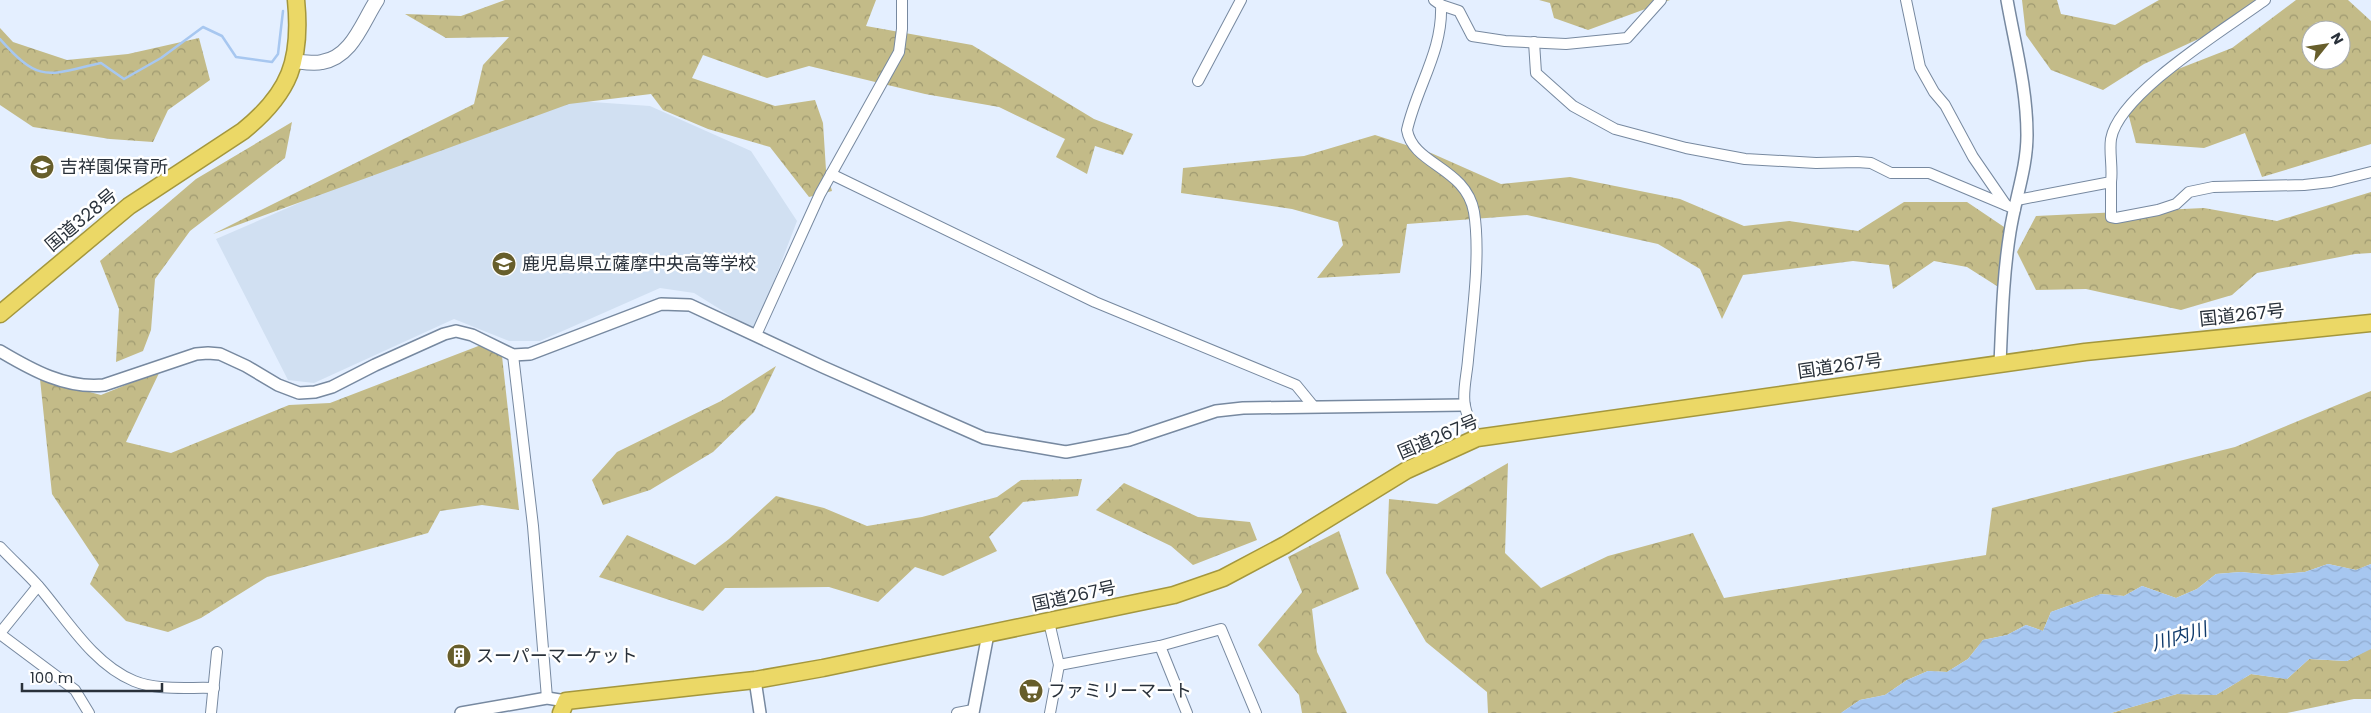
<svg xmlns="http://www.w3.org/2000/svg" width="2371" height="713" font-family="Poppins,'Noto Sans JP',sans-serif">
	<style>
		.built { fill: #d1e0f2 }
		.forest { fill: url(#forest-crowns); fill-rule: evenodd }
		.water { fill: url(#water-waves) }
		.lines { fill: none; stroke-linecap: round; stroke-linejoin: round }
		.stream { stroke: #a7c7f0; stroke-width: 2.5 }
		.minor-casing { stroke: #7789a0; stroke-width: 12 }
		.tertiary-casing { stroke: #7789a0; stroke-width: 14 }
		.secondary-casing { stroke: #7789a0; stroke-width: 16 }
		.trunk-casing { stroke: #a4973d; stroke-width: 19 }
		.minor { stroke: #fff; stroke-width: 10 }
		.tertiary { stroke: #fff; stroke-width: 11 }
		.secondary { stroke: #fff; stroke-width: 14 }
		.trunk { stroke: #ebd866; stroke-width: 16 }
		.labels { text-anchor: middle; stroke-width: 5; stroke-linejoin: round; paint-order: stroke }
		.poi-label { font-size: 18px; fill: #29313a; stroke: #fff; text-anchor: start }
		.street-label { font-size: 18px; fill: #29313a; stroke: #fff }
		.water-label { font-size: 19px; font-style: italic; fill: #0f3a6b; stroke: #fff }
	</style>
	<defs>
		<pattern id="forest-crowns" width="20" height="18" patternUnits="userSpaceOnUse" patternTransform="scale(1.25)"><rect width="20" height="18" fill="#c3bb88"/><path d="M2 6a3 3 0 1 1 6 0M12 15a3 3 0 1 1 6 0" fill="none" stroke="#9e9970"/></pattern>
		<pattern id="water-waves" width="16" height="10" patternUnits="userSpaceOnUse" patternTransform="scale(1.25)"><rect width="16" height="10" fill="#a7c7f0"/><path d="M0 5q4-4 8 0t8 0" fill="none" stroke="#90abcf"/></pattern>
	</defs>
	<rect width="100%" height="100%" fill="#e4efff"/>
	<!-- built -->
	<polygon class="built" points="563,100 650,106 751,151 797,221 755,331 694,293 660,288 540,341 509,341 454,319 314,383 288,380 216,239 412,154"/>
	<!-- forest -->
	<g class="forest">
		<polygon points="505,0 876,0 866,26 972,45 1094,119 1133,134 1123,155 1095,146 1087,174 1056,157 1065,139 999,107 925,94 809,66 767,78 703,55 692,78 775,106 815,100 823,123 826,170 832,191 809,197 770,147 708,129 663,110 651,94 569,104 213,234 474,104 483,65 509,37 446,38 405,14 461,16"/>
		<polygon points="1539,0 1670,0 1588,30 1554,18 1550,3"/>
		<polygon points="2022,0 2057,0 2061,14 2115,25 2159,0 2261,0 2229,25 2144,64 2103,90 2051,70 2026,35"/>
		<path d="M2296,0H2348L2371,21V144L2262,177L2245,133L2204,148L2136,143L2128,113L2173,71L2232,48ZM2311,30H2341V60H2311Z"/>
		<polygon points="0,28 13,42 67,60 128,54 199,38 210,80 168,110 153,142 110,139 33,127 0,105"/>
		<polygon points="292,122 285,158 190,231 155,279 151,330 143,351 116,362 119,309 100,261 196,179"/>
		<polygon points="1375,135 1431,153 1501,184 1570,177 1680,199 1744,226 1789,221 1858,231 1904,202 1967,202 2010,231 2000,288 1967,267 1934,261 1893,289 1889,265 1853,261 1743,275 1722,319 1700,269 1658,244 1527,215 1407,224 1400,273 1317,278 1343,245 1338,222 1292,209 1181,193 1183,168 1304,156"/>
		<polygon points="2371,192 2371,253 2355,254 2257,273 2232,295 2181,310 2086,289 2036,290 2017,252 2036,216 2204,208 2277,221"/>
		<polygon points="481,345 502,356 519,510 482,505 440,511 428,533 267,577 201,618 168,632 126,621 90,584 99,565 52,494 40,379 101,395 160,371 126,442 171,453 289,405 330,403"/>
		<polygon points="776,366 754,412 713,452 650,490 603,505 592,480 617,452 721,401"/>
		<polygon points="2371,391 2371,564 2356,570 2328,564 2305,572 2272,575 2241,572 2216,574 2197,589 2176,598 2142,586 2124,596 2101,594 2051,612 2043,631 2026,625 2007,635 1983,640 1968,659 1947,672 1928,671 1907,680 1885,695 1860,700 1841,713 1488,713 1487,692 1426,642 1386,573 1389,499 1437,504 1508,463 1505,553 1541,588 1608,556 1693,533 1724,598 1986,555 1992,508 2235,447"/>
		<polygon points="1082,479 1078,496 1023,502 989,537 997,551 943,576 915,567 878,602 829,587 725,588 703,611 599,577 627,535 695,565 729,539 776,496 824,508 867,526 922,517 997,497 1021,480"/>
		<polygon points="1124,483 1198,517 1250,522 1257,540 1193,565 1171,546 1096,510"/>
		<polygon points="1339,531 1359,589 1312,609 1317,652 1347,713 1302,713 1299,695 1258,645 1302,592 1288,557"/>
		<polygon points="2369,649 2371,649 2371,699 2354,699 2287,713 2111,713 2177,694 2216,695 2251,674 2287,679 2309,659 2347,661"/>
	</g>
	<!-- water -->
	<polygon class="water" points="2328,564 2356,570 2371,564 2371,649 2347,661 2309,659 2287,679 2251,674 2216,695 2177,694 2111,713 1841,713 1860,700 1885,695 1907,680 1928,671 1947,672 1968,659 1983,640 2007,635 2026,625 2043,631 2051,612 2101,594 2124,596 2142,586 2176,598 2197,589 2216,574 2241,572 2272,575 2305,572"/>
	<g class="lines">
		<!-- stream -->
		<path class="stream" d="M0,39C40,84 47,75 101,63L124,79L161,58L203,27L222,36L236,57L272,62L278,54L283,11"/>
		<defs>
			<g id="minor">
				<path d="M1434,0L1441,5C1443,51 1417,86 1407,130C1413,165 1466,167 1474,212C1481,256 1472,316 1468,360C1467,374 1462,393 1465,406C1467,417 1473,428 1477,438"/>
				<polyline points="1906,0 1920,67 1934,92 1945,105 1973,157 2006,205"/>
				<polyline points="1441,5 1459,11 1472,36 1505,41 1566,44 1627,38 1661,0"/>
				<polyline points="1534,42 1536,73 1573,106 1615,129 1686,148 1745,159 1816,163 1857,162 1871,163 1891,173 1929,173 2015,209"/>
				<polyline points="1198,81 1241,0"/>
				<polyline points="831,174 1095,302 1296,385 1314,407"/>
				<polyline points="2111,182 2111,217 2116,218 2158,210 2176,204 2189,192 2213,187 2304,185 2331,182 2371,172"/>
				<path d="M2017,200L2111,182C2113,168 2109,153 2111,139C2119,93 2227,28 2265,0"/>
				<polyline points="756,335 820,194 899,52 902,29 902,0"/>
				<polyline points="513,355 533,526 547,698"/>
				<path d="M0,547C13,561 28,574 40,588C67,620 94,665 134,681C158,691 189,687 214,688"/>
				<polyline points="1049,622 1059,665 1050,713"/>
				<polyline points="0,633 38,586"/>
				<polyline points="0,634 75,690 89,713"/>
				<polyline points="1160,646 1187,713"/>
				<polyline points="1059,665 1160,646 1221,629 1256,713"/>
				<polyline points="211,713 217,652"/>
				<polyline points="957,713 973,710"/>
			</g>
			<g id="tertiary">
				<path d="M0,351C32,370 66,389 104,385L196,354L208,353L220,354L246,366L278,385L299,393L315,392L332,387L375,365L444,334L456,331L472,335L513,355L530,354L661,304L690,305L823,367L984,438L1066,452L1129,440L1216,411L1243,408L1464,405"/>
				<path d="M2000,364C2002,319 2003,276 2010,232C2015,199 2027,168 2027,135C2027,89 2015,45 2007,0"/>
				<polyline points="755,680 760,713"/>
				<polyline points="461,713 547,698 566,701"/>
				<polyline points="973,713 988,634"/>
			</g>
			<path id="secondary" d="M294,61C303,62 314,64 322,62C352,57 362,23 377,0"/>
			<g id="trunk">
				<path d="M0,314L129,206L243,131C290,93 302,60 296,0"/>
				<polyline points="561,713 566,701 755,680 823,668 1174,595 1223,578 1285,545 1407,470 1477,438 2085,352 2371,323"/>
			</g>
		</defs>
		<!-- minor casing -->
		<use href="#minor" class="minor-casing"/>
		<!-- tertiary casing -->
		<use href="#tertiary" class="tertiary-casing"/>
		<!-- secondary casing -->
		<use href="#secondary" class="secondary-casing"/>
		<!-- trunk casing -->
		<use href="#trunk" class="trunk-casing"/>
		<!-- minor -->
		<use href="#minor" class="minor"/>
		<!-- tertiary -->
		<use href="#tertiary" class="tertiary"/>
		<!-- secondary -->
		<use href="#secondary" class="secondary"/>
		<!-- trunk -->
		<use href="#trunk" class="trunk"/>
	</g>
	<!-- icons -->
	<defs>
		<symbol id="school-disc" viewBox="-11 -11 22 22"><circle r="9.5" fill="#675e2b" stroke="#fff"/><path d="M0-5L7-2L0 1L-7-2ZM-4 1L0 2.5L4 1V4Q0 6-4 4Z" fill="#fff"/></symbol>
		<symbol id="building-disc" viewBox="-11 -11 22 22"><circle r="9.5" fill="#675e2b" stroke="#fff"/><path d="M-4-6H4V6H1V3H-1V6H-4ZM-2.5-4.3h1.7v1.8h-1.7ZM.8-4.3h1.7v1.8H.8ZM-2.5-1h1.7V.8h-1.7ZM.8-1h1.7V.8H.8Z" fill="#fff"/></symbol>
		<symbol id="supermarket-disc" viewBox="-11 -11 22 22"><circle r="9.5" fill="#675e2b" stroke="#fff"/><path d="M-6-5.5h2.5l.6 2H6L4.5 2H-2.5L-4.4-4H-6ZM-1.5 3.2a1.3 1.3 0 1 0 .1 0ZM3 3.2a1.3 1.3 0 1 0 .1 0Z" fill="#fff"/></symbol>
	</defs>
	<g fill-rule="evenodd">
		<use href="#school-disc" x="28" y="153" width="28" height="28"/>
		<use href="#school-disc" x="490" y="250" width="28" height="28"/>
		<use href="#building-disc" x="445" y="642" width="28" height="28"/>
		<use href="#supermarket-disc" x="1017" y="677" width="28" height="28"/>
	</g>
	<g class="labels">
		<!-- poi labels -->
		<g class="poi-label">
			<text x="60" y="173">吉祥園保育所</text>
			<text x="522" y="270">鹿児島県立薩摩中央高等学校</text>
			<text x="476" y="662">スーパーマーケット</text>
			<text x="1048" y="697">ファミリーマート</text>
		</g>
		<!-- street labels -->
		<g class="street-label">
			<text transform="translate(81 220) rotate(-40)" y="6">国道328号</text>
			<text transform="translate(2242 315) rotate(-6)" y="6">国道267号</text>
			<text transform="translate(1840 366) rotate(-8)" y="6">国道267号</text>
			<text transform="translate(1438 437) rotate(-23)" y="6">国道267号</text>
			<text transform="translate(1074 596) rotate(-12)" y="6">国道267号</text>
		</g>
		<!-- water labels -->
		<g class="water-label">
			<text transform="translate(2179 636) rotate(-16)" y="7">川内川</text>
		</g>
	</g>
	<!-- north arrow -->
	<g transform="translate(2326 45) rotate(60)"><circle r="24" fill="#ffffff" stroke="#a9adb0"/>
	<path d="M0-4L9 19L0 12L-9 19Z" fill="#675e2b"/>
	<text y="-8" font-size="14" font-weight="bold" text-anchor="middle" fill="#29313a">N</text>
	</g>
	<!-- scale -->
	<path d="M22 683v8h140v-8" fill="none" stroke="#29313a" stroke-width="2.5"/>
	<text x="30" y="683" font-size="15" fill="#29313a" stroke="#ffffff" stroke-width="4" paint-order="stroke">100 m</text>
</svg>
